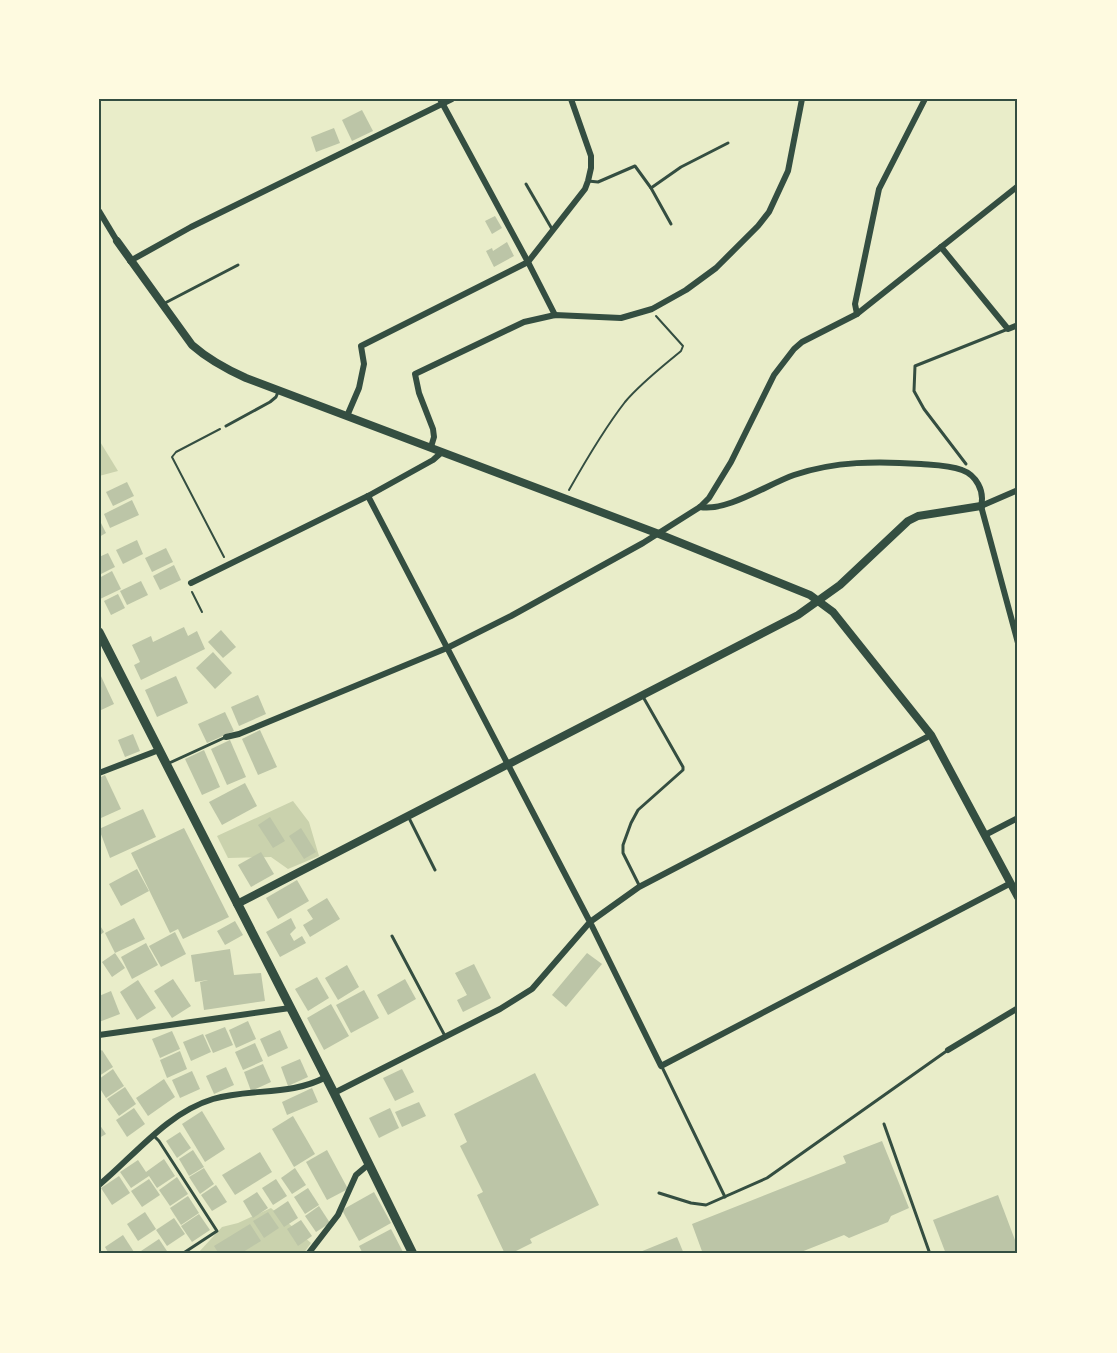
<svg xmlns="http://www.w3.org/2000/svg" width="1117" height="1353" font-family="Arial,sans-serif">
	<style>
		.green { fill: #cad2ad }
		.building { fill: #bcc5a7 }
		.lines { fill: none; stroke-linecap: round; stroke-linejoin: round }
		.path { stroke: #344e41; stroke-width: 2 }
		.service { stroke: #344e41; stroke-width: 3 }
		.minor { stroke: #344e41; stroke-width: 6 }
		.tertiary { stroke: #344e41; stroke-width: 8 }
		.secondary { stroke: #344e41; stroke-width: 9 }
		.neatline { fill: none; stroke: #344e41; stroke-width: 2 }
	</style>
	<rect width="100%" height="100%" fill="#e9edc9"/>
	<!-- green -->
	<g class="green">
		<polygon points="99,440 118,471 99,476"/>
		<polygon points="293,801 309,822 319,856 288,869 271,857 228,858 217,836"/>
		<polygon points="271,1208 311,1243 303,1254 198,1253 222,1227 238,1223"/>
	</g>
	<!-- building -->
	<g class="building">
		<polygon points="362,110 373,131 352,141 342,120"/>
		<polygon points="334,128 340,143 316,152 311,137"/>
		<polygon points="495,216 502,228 492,234 485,221"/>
		<polygon points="507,242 514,256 494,267 486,251 492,248 493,251"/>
		<polygon points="127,482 134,496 113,506 106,492"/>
		<polygon points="132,500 139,515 110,528 104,514"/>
		<polygon points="99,519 106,533 99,537"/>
		<polygon points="137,540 143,554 123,564 116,550"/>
		<polygon points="166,548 173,562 152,572 145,558"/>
		<polygon points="108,553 115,567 99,575 99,557"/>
		<polygon points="174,565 181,580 160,590 153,576"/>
		<polygon points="112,571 121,589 100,599 99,578"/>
		<polygon points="141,581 148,595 127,605 120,591"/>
		<polygon points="118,594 125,608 111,615 104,601"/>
		<polygon points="184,627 188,636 197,631 205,649 141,680 134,665 140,662 132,645 151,636 153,642"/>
		<polygon points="221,630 236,647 223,658 208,642"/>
		<polygon points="213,652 232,673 215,689 196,668"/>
		<polygon points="99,672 114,704 99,711"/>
		<polygon points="176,676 188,703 157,717 145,690"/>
		<polygon points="258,695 266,714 239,726 231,707"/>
		<polygon points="225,712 234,731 207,743 198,724"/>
		<polygon points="260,730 277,767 258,775 242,739"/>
		<polygon points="133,734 140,751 125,757 118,740"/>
		<polygon points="230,740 246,777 227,785 211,749"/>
		<polygon points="204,750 220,787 202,795 185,759"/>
		<polygon points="105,775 121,809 101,818 99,813 99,778"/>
		<polygon points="245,783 257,806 222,825 209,802"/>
		<polygon points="143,809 156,837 110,858 99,829"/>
		<polygon points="270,817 285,841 273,848 258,825"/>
		<polygon points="184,828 229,917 183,939 178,929 170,933 131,853"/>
		<polygon points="301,828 316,852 304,859 289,836"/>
		<polygon points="261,852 274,874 251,887 238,865"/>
		<polygon points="137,869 149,891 121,906 109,884"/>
		<polygon points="297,880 309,901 278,919 266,898"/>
		<polygon points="327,898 340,919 310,937 303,925 313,919 307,910"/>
		<polygon points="134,918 145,939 115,953 125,968 112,977 102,962 115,953 105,933"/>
		<polygon points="291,918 296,928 290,934 294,941 302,936 306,943 280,957 266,932"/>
		<polygon points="235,921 243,935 225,945 217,931"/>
		<polygon points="99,924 104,932 99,936"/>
		<polygon points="175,932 186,954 161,967 149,946"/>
		<polygon points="146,943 158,965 132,979 121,957"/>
		<polygon points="230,949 234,975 261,973 265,1001 204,1010 200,982 208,980 195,982 191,955"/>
		<polygon points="587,953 602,964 566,1007 552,995"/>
		<polygon points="474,964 491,998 463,1012 457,1000 467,995 455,973"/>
		<polygon points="347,965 359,987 338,1000 325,978"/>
		<polygon points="317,977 329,998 308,1011 295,989"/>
		<polygon points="173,979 191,1006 172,1018 154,991"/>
		<polygon points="405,979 416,999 388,1015 377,995"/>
		<polygon points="138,980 156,1008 137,1020 120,992"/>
		<polygon points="364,990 379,1018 351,1033 336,1005"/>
		<polygon points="111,991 120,1014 99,1022 99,996"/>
		<polygon points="331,1004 349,1036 324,1050 307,1018"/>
		<polygon points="248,1021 256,1039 236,1048 229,1030"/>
		<polygon points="225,1027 233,1045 213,1053 205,1035"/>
		<polygon points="280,1030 288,1048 268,1057 260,1039"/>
		<polygon points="172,1031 180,1049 160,1058 152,1039"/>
		<polygon points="203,1034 211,1052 191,1061 183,1042"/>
		<polygon points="255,1043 263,1061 243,1070 235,1052"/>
		<polygon points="102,1050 113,1067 99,1076 99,1052"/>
		<polygon points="180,1051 187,1069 167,1078 160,1060"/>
		<polygon points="300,1059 308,1077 288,1086 281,1067"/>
		<polygon points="263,1064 271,1082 251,1091 244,1072"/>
		<polygon points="226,1067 234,1085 214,1094 206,1076"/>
		<polygon points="113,1069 124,1086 106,1098 99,1087 99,1079"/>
		<polygon points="402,1069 414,1092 395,1101 383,1078"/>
		<polygon points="192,1071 200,1089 180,1098 172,1080"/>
		<polygon points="535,1073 599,1205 530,1239 532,1243 510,1254 505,1254 477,1195 483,1192 460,1146 467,1142 454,1114"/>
		<polygon points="164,1079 175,1097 148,1116 136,1098"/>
		<polygon points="125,1087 136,1104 119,1116 107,1099"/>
		<polygon points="312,1088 318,1102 287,1115 282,1102"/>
		<polygon points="419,1102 426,1116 402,1127 395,1112"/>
		<polygon points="134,1108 145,1124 127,1137 116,1120"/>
		<polygon points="390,1108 399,1128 379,1138 369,1118"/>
		<polygon points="202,1111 225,1149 205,1162 182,1124"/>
		<polygon points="293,1116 315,1154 294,1167 272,1129"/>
		<polygon points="99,1124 106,1134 99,1138"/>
		<polygon points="180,1132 191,1148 177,1158 166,1141"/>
		<polygon points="882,1141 909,1208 891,1216 888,1222 849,1238 844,1235 796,1254 703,1254 692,1224 846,1163 843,1156"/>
		<polygon points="193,1150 204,1167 189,1176 179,1159"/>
		<polygon points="327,1150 348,1189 327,1200 306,1162"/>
		<polygon points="260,1152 272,1172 235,1195 222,1175"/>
		<polygon points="164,1159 175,1176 157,1188 149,1176 131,1188 120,1172 138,1160 146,1172"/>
		<polygon points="204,1168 214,1184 200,1194 189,1177"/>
		<polygon points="295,1168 306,1185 292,1194 281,1178"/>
		<polygon points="119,1176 130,1193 112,1205 101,1188"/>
		<polygon points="177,1177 188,1194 170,1206 159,1190"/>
		<polygon points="149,1179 160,1195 142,1207 131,1191"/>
		<polygon points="276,1179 287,1196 273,1205 262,1188"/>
		<polygon points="216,1185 227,1202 212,1211 201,1195"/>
		<polygon points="308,1188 319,1205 305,1214 294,1197"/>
		<polygon points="257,1192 268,1208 253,1218 243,1201"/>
		<polygon points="374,1192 391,1223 359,1241 342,1210"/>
		<polygon points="998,1195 1018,1248 1018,1254 946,1254 933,1220"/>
		<polygon points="188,1196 199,1213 181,1225 170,1208"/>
		<polygon points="288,1201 298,1218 284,1227 273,1211"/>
		<polygon points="319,1206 330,1223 316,1232 305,1216"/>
		<polygon points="145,1212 156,1229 138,1241 127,1224"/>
		<polygon points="268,1212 279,1228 264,1238 253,1221"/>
		<polygon points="199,1214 210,1230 192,1242 181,1226"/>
		<polygon points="174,1218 185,1234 167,1246 156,1230"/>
		<polygon points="301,1220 312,1236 298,1246 287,1229"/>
		<polygon points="250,1224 261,1241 240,1254 219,1254 214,1246"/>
		<polygon points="391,1229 404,1254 363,1254 359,1246"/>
		<polygon points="123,1235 134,1252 130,1254 109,1254 105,1247"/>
		<polygon points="677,1237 684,1254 635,1254"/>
		<polygon points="159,1239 169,1254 143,1254 141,1251"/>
	</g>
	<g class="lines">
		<!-- path -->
		<g class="path">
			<polyline points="220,429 176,452 172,457 224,557"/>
			<path d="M569,490C586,460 604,429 625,402C641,383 662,367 681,351L683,346L656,316"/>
			<polyline points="192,592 202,612"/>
		</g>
		<!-- service -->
		<g class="service">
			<polyline points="588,181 598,182 635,166 651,188"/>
			<polyline points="526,184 552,229"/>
			<polyline points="671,224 651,188 681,167 728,143"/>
			<polyline points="165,303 238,265"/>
			<polyline points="226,426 270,402 276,397 278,392"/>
			<polyline points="966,464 924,409 914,391 915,366 1008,329"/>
			<polyline points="167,764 226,737"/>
			<polyline points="409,818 435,870"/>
			<polyline points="639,885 623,853 623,845 631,823 638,810 683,770 683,767 642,695"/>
			<polyline points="392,936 445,1036"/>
			<polyline points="662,1067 725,1197"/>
			<polyline points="884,1124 930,1254"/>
			<polyline points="154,1136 159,1141 217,1231 182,1254"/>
			<polyline points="659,1193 691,1203 706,1205 767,1178 948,1050"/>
		</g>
		<!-- minor -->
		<g class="minor">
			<polyline points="440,99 528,262 555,315"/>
			<polyline points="99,211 117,241"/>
			<polyline points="941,247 1008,329 1018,325"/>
			<polyline points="130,261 191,227 452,99"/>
			<polyline points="857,314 855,304 879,189 925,99"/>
			<polyline points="347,416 359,388 364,364 361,346 528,262 585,189 588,181 591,168 591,156 571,99"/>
			<polyline points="431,447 434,437 433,429 419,393 415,374 524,322 555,315 621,318 652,309 686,290 716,268 758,226 769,212 788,171 802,99"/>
			<polyline points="981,506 1018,490"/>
			<path d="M700,507C727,512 768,484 794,475C835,461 878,461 921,464C935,465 949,465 962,470C976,475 985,491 981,506L1018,643"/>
			<polyline points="191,583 368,496 433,460 442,452"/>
			<polyline points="931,735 639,887 590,922 661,1066 1011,883"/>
			<polyline points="226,737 239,734 447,648 511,616 643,543 700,507 709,498 731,462 774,375 794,349 802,342 857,314 1018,186"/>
			<polyline points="99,773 159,750"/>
			<polyline points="985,835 1018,818"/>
			<polyline points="99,1035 290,1008"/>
			<polyline points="948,1050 1018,1008"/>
			<polyline points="334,1093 500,1009 532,989 590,922 368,496"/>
			<path d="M99,1185C135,1155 167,1113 213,1099C251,1088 291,1096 326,1077"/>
			<polyline points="308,1254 338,1215 356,1175 369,1164"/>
		</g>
		<!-- tertiary -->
		<g class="tertiary">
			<path d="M117,241L192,345C209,360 226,369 246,378L659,534L810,595L833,612L931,735L1018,897"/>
			<polyline points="237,904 798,615 840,585 908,521 918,516 981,506"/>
		</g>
		<!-- secondary -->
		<polyline class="secondary" points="99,632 334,1093 413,1254"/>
	</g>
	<!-- border -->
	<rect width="1117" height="1353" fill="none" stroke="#fefae0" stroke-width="201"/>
	<rect x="100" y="100" width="916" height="1152" class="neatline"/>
</svg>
